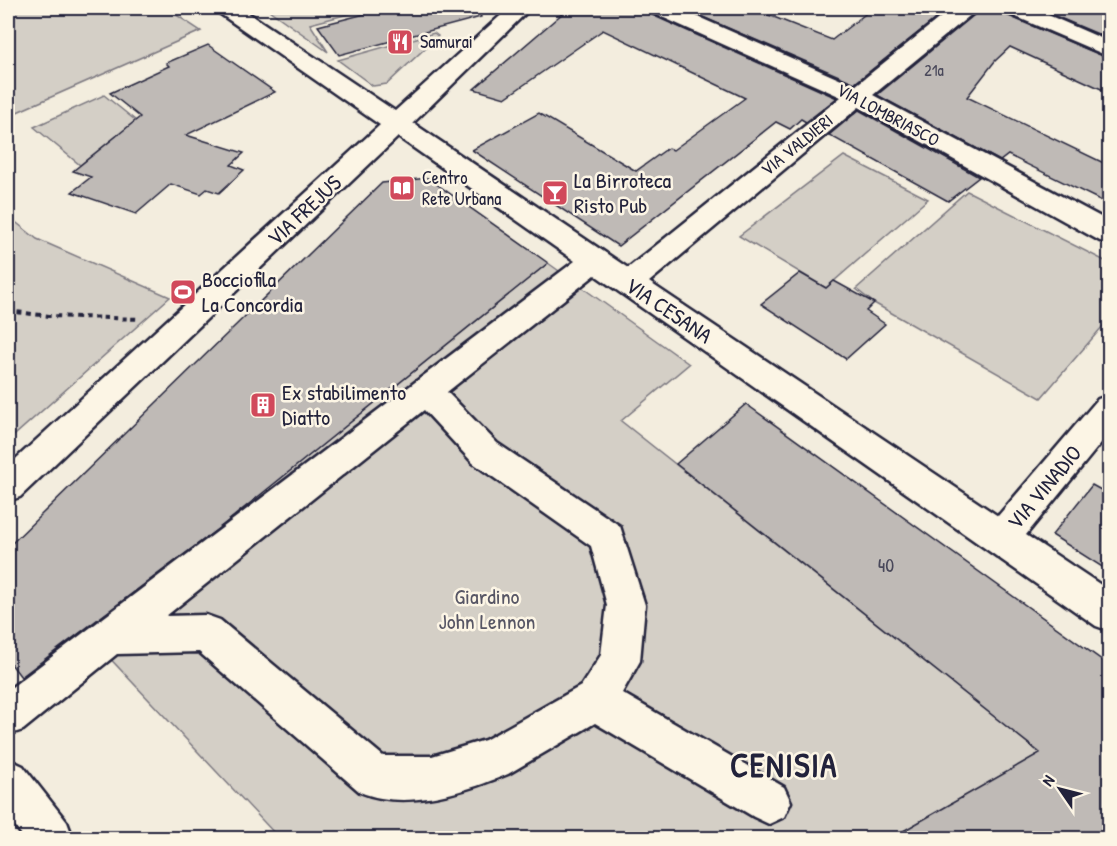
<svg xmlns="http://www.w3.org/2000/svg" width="1117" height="846" font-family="'Patrick Hand',sans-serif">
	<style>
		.green { fill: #d4cfc6; stroke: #7b7880; stroke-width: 1.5 }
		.building { fill: #bfbab6; stroke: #22223b; stroke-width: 1.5 }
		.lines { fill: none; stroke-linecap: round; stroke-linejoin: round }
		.minor-casing { stroke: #22223b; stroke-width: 5 }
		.path { stroke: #22223b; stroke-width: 4; stroke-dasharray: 5 4.5; stroke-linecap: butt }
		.minor { fill: #fcf5e5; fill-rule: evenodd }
		.labels { text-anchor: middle; stroke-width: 5; stroke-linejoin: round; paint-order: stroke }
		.far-number-label { font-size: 16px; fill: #49485a }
		.far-poi-label { font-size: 18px; fill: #22223b; stroke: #fcf5e5; text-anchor: start }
		.far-street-label { font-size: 18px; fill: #22223b; stroke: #fcf5e5 }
		.number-label { font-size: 20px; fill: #49485a }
		.poi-label { font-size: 22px; fill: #22223b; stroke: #fcf5e5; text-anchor: start }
		.street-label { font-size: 22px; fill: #22223b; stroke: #fcf5e5 }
		.park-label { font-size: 22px; fill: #575665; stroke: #fcf5e5 }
		.near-district-label { font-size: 33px; font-weight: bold; letter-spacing: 1.5px; fill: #22223b; stroke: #fcf5e5 }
	</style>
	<rect width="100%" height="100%" fill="#f3edde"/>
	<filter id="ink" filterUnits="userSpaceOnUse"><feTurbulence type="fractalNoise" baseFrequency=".0167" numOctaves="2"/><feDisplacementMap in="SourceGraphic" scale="12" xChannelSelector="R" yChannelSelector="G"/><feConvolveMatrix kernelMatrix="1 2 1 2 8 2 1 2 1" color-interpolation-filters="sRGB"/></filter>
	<g filter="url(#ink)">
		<!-- green -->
		<g class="green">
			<polygon points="8,8 166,8 201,31 8,116"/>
			<polygon points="266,8 372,8 310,24 328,52"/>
			<polygon points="434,33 438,36 387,84 373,86 338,60"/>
			<polygon points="104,95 161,141 119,134 80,165 34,127"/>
			<polygon points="844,156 928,199 826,288 739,236"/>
			<polygon points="967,191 1109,263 1109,319 1041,398 874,303 856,289"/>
			<polygon points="8,216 37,239 170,297 8,441"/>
			<polygon points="548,263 689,364 621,421 1040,753 891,838 279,838 87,634"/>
		</g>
		<!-- building -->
		<g class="building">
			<polygon points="388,8 479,8 481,17 339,55 318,26"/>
			<polygon points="555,8 649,8 652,15 837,98 806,122 801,119 790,129 776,122 618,246 472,150 539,113 636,171 668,148 673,150 745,98 603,30 505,98 474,89 564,12"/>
			<polygon points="682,8 751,8 832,40 873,8 949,8 855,83"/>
			<polygon points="977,8 1002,8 1006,15 1110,59 1110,93 1010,47 995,61 967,97 1110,166 1110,205 1008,155 1000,161 877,95 974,15"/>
			<polygon points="1036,8 1110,8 1110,39"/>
			<polygon points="208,45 275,92 186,135 244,153 231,165 244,170 219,193 207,189 201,194 171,184 136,214 72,192 91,177 73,171 140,117 110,93 169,66 166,63"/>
			<polygon points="859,110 979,177 948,201 829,135"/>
			<polygon points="428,178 548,263 223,525 21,677 8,660 8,547 382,183"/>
			<polygon points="800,273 826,288 834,281 874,303 866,311 885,324 846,359 761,304"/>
			<polygon points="746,404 1110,666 1110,838 891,838 1040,753 676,464"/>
			<polygon points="1092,485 1110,495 1110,572 1052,535"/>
		</g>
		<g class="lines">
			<defs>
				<g id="minor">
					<path d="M217,8H241L395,111L509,8H531L413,123L628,268L841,97L653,13L651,8H678L855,86L952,8H975L973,13L873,95L1110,222V243L1100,241L859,107L649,282L998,516L1098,399L1110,395V432L1026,535L1110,591V631L1096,626L595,275L447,392L497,443L620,526L645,605L640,661L622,693L784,787L791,802L784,817L769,824L754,817L595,723L508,774C465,792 405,811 360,792L199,652L117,654L23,730L8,735V690L575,261L398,137L20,497L8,501V466L380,125L219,13ZM424,410L473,463L591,546L607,605L601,655L581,686L485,740L432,756H383L220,620L206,615L166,616Z"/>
					<polygon points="1004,8 1032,8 1110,42 1110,57 1007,13"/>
					<polygon points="8,759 23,766 67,822 73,838 24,838 8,816"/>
				</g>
			</defs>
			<!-- minor casing -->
			<use href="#minor" class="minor-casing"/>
			<!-- path -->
			<polyline class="path" points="8,311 49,316 140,319"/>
			<!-- minor -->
			<use href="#minor" class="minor"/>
		</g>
	</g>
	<!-- icons -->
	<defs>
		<symbol id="restaurant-square" viewBox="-11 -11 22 22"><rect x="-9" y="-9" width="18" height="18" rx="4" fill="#d1495b" stroke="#fcf5e5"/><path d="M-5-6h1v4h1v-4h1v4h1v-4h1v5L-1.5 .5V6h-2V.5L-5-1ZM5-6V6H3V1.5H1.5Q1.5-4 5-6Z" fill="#fff"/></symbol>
		<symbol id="library-square" viewBox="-11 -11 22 22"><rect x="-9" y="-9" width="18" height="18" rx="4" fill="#d1495b" stroke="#fcf5e5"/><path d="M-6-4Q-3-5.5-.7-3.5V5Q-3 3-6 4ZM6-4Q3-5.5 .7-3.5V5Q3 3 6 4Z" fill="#fff"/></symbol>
		<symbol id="bar-square" viewBox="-11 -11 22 22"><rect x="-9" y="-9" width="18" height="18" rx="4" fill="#d1495b" stroke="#fcf5e5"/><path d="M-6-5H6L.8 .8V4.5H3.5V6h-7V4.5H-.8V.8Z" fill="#fff"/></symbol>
		<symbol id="stadium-square" viewBox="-11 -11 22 22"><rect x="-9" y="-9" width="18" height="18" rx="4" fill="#d1495b" stroke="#fcf5e5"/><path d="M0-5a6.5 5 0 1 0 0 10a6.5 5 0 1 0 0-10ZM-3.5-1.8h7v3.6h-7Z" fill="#fff"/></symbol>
		<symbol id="building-square" viewBox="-11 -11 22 22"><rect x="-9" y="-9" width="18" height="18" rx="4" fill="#d1495b" stroke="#fcf5e5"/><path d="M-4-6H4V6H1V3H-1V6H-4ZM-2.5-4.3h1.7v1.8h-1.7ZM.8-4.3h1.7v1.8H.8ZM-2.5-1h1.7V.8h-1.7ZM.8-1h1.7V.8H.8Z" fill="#fff"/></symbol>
	</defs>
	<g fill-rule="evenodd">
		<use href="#restaurant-square" x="385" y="27" width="30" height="30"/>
		<use href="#library-square" x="387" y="173" width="30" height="30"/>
		<use href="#bar-square" x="540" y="178" width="30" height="30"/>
		<use href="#stadium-square" x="168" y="277" width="30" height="30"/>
		<use href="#building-square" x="248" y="390" width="30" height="30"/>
	</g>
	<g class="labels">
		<!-- far-number labels -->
		<g class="far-number-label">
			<text x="934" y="76">21a</text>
		</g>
		<!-- far-poi labels -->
		<g class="far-poi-label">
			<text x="420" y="48">Samurai</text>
			<text x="422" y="184">Centro<tspan x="422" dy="21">Rete Urbana</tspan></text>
		</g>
		<!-- far-street labels -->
		<g class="far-street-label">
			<text transform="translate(888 115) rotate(28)" y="6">VIA LOMBRIASCO</text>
			<text transform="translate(797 145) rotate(-39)" y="6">VIA VALDIERI</text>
		</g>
		<!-- number labels -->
		<g class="number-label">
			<text x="886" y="572">40</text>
		</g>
		<!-- poi labels -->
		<g class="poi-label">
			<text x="574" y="188">La Birroteca<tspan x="574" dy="25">Risto Pub</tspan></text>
			<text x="202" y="287">Bocciofila<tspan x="202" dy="25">La Concordia</tspan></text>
			<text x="282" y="400">Ex stabilimento<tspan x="282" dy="25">Diatto</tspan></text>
		</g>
		<!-- street labels -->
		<g class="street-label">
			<text transform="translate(304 210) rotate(-43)" y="8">VIA FREJUS</text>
			<text transform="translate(669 310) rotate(34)" y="8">VIA CESANA</text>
			<text transform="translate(1044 487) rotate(-50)" y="8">VIA VINADIO</text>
		</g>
		<!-- park labels -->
		<g class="park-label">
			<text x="487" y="604">Giardino<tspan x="487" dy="25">John Lennon</tspan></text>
		</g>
		<!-- near-district labels -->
		<g class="near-district-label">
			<text x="784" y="777">CENISIA</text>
		</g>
	</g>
	<!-- margin -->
	<rect width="1117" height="846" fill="none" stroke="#fcf5e5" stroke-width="30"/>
	<rect x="15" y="15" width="1087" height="816" fill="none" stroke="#22223b" stroke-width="2" filter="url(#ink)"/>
	<!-- north arrow -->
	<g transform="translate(1060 789) rotate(305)" stroke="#fcf5e5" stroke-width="4.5" paint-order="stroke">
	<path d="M0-4.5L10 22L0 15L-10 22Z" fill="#22223b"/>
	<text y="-9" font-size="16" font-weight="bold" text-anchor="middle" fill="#22223b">N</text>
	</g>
</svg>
